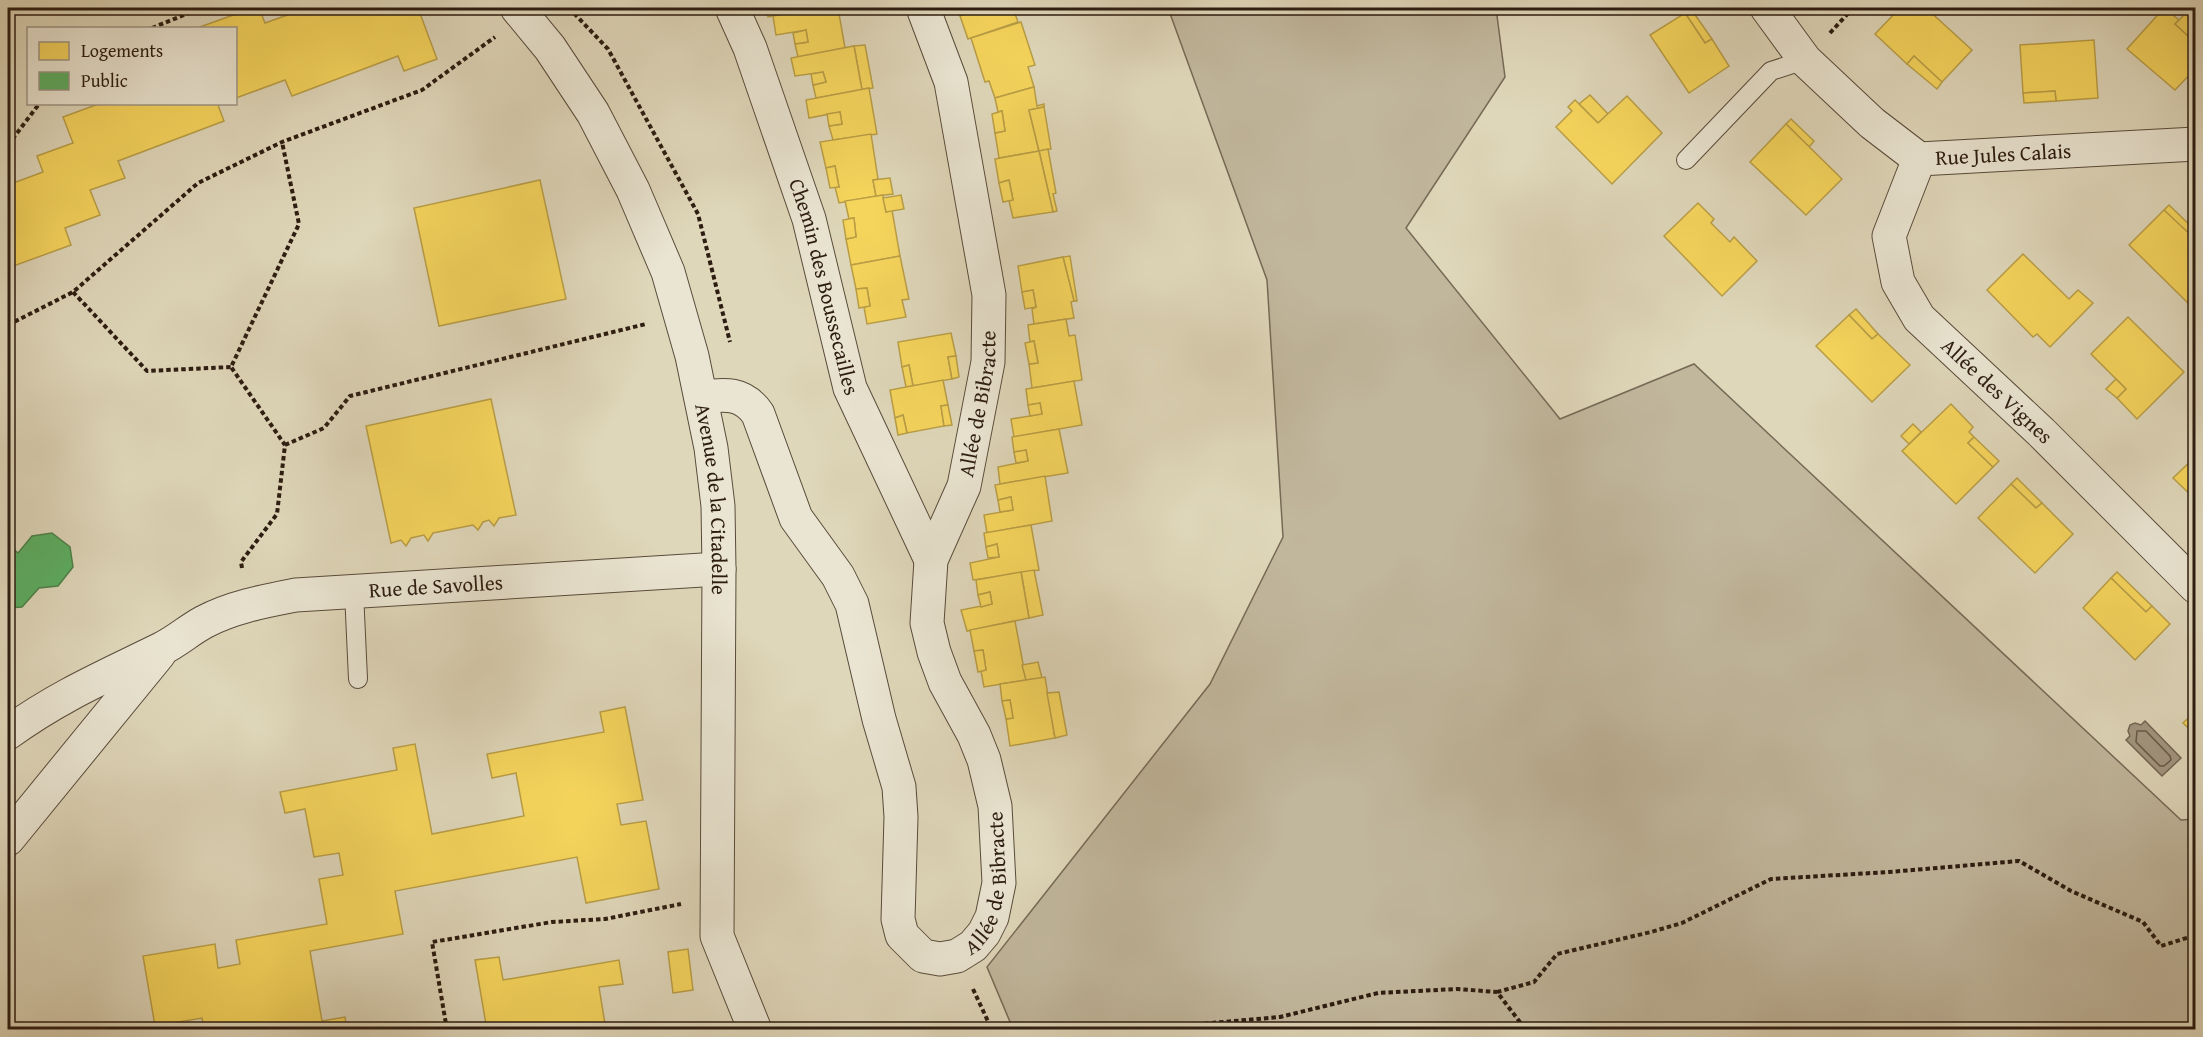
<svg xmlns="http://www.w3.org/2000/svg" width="2203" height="1037" font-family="'Gentium Book Plus',serif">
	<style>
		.green { fill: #c1b79d; stroke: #766a57; stroke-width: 1.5 }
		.water { fill: #a29781; stroke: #736654; stroke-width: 1.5 }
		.homes { fill: #f6d55c; stroke: #b99e46; stroke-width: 1.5 }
		.public { fill: #5aae61; stroke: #4c8249; stroke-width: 1.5 }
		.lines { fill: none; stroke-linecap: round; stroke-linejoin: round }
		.shore { stroke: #675a49; stroke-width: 1.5 }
		.service-casing { stroke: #594b3b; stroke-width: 20 }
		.minor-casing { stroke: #594b3b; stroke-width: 35 }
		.path { stroke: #2c1c11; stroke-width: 4; stroke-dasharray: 4.5 3; stroke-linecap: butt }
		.service { stroke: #eae5d2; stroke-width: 18 }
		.minor { stroke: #eae5d2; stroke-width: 33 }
		.labels { text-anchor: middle; stroke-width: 6; stroke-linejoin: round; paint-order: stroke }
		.street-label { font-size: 21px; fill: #2c1c11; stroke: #eae5d2 }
	</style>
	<rect width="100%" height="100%" fill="#dfd7ba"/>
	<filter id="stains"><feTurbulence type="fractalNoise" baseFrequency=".00333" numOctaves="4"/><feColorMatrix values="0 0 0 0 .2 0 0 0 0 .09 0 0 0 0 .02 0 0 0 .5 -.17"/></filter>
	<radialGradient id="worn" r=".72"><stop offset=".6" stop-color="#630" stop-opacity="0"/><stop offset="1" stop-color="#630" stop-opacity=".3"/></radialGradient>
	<!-- green -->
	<polygon class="green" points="1168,8 1496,8 1505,77 1406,228 1560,419 1694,364 2181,820 2195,819 2195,1029 1013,1029 987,967 1210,684 1283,537 1267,280"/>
	<!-- water -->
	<polygon class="water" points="2145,721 2181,758 2162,776 2126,740 2130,736 2128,731 2130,725 2135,723 2141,725"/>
	<!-- homes -->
	<g class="homes">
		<polygon points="253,8 259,8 265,23 307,8 418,8 437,59 404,71 398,56 292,96 285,80 236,98 236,28 197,28"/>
		<polygon points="766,8 808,8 808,10 768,17"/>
		<polygon points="821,8 838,8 845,48 798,57 795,44 808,42 806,30 776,35 773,16"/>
		<polygon points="957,8 969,8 970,12 960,16"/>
		<polygon points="969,8 1013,8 1018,22 968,39 960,16 970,12"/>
		<polygon points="1900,8 1926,8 1972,50 1942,82 1914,56 1907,64 1875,34"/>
		<polygon points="2164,8 2179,20 2175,24 2196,43 2196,68 2175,90 2127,49"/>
		<polygon points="1691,9 1712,39 1705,43 1685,13"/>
		<polygon points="1685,13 1705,43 1712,39 1729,66 1689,93 1650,35"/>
		<polygon points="2185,14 2196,23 2196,43 2175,24"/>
		<polygon points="1021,22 1035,65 1028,67 1034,87 995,98 989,81 985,82 971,38"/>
		<polygon points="806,30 808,42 795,44 793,33"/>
		<polygon points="2094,40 2098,98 2056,101 2055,91 2023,93 2020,45"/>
		<polygon points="865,45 873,88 862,90 854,46"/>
		<polygon points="854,46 862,90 816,98 813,85 826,82 823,72 795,76 791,58"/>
		<polygon points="1914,56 1942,82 1937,89 1907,64"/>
		<polygon points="823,72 826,82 813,85 811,74"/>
		<polygon points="1034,87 1037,106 1044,104 1044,107 1029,110 1039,151 999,158 995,133 1005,131 1002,111 998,112 995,98"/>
		<polygon points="869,88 877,134 833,140 829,126 842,124 840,112 809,118 806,100"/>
		<polygon points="2055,91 2056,101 2024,103 2023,93"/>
		<polygon points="1590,95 1608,114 1598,123 1579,104"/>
		<polygon points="1627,96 1662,133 1612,184 1556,127 1572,111 1568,107 1575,100 1598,123"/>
		<polygon points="95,104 222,104 218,105 224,121 118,161 125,178 90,190 100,215 65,228 71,245 8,268 8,185 43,172 37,156 73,143 63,117 96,105"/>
		<polygon points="1044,107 1051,149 1039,151 1029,110"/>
		<polygon points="1002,111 1005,131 995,133 992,114"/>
		<polygon points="840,112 842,124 829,126 827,114"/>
		<polygon points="1791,119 1814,141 1809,147 1786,124"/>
		<polygon points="1786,124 1842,179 1806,215 1750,162"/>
		<polygon points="871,134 878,179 873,180 876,196 839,203 835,187 839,187 835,166 826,168 820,142"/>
		<polygon points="1048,149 1056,193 1053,194 1057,211 1053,212 1039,151"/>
		<polygon points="1039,151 1053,212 1013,218 1009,201 1013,200 1009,180 999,183 995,159"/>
		<polygon points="835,166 839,187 830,188 826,168"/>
		<polygon points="890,178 893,194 876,196 873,180"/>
		<polygon points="540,180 566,299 439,326 414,208"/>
		<polygon points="1009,180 1013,200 1003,202 999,183"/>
		<polygon points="883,195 886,212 892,210 900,256 851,265 846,239 856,237 854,218 849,219 845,201"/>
		<polygon points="901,195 904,209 886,212 883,198"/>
		<polygon points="1698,203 1714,219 1711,223 1730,242 1734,237 1757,261 1722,296 1664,236"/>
		<polygon points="2169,205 2196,231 2195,241 2164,210"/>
		<polygon points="2164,210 2196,240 2196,302 2191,306 2129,245"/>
		<polygon points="854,218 856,237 846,239 843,220"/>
		<polygon points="2023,254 2069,299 2078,290 2093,303 2050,347 2037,334 2033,337 1987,290"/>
		<polygon points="900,256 909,299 902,300 906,317 867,324 864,307 870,306 867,288 856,289 851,265"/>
		<polygon points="1070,256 1077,301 1074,301 1063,257"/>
		<polygon points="1063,257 1074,301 1071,302 1074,318 1034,324 1032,309 1036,307 1033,290 1022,292 1018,266"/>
		<polygon points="867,288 870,306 859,308 856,289"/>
		<polygon points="1033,290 1036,307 1025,309 1022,292"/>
		<polygon points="1856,309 1878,334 1872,339 1849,315"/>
		<polygon points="1849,315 1872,339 1878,334 1910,365 1872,402 1816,346"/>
		<polygon points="2128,317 2184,372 2137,419 2117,398 2126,389 2091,354"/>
		<polygon points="1066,319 1069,336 1075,335 1082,380 1032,388 1029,364 1038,363 1034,341 1030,342 1028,325"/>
		<polygon points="951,333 956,356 948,357 952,379 913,386 909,365 902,367 898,342"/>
		<polygon points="1034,341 1038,363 1029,364 1025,343"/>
		<polygon points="956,356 959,377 952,379 948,357"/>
		<polygon points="909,365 913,386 906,387 902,367"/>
		<polygon points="2116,379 2126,389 2117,398 2106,389"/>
		<polygon points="943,380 948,405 941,406 944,426 907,433 903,415 895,418 890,390"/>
		<polygon points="1074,381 1082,425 1014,437 1011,419 1042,414 1040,403 1028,405 1026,389"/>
		<polygon points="491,399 516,515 499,518 494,526 489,520 483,522 478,530 473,525 433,533 428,541 424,535 411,538 406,546 401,540 391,543 366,426"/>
		<polygon points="1040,403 1042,414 1030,416 1028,405"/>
		<polygon points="1951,404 1973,427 1969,432 1974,437 1968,443 1993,467 1956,504 1902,451"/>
		<polygon points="948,405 952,425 944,426 941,406"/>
		<polygon points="903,415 907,433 898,435 895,418"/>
		<polygon points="1913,424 1921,432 1909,444 1901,436"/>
		<polygon points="1059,429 1068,473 1000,484 998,467 1028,461 1026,450 1014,452 1012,437"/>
		<polygon points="1974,437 1999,461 1993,467 1968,443"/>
		<polygon points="1026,450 1028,461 1016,463 1014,452"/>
		<polygon points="2196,456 2196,500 2173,478"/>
		<polygon points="1045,476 1052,521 987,533 984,515 1013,510 1011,497 998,500 995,485"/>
		<polygon points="2017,478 2042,503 2036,508 2011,484"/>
		<polygon points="2011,484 2036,508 2042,503 2073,534 2035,573 1978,518"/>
		<polygon points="1011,497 1013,510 1000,512 998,500"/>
		<polygon points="1031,525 1039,570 973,580 970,563 999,557 997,544 986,547 984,533"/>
		<polygon points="997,544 999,557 988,558 986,547"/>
		<polygon points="1034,570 1043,615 1029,618 1021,572"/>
		<polygon points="1021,572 1029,618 967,631 961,610 992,604 990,592 978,595 976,580"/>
		<polygon points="2117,572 2152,606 2146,612 2111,578"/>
		<polygon points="2111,578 2146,612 2152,606 2170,624 2135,660 2083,608"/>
		<polygon points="990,592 992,604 981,607 978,595"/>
		<polygon points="1015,621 1026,680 984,687 981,671 986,670 983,650 974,651 970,630"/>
		<polygon points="983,650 986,670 978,672 974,651"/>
		<polygon points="1038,662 1042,678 1026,680 1022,665"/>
		<polygon points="1045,677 1055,738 1010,746 1006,719 1013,718 1010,700 1002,701 1000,684"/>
		<polygon points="1059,692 1067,735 1055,738 1047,693"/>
		<polygon points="1010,700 1013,718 1006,719 1002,701"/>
		<polygon points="625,707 643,800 617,804 621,825 646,821 659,889 586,903 577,857 395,891 403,934 310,951 322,1021 345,1017 347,1030 204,1030 202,1018 155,1026 143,956 215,944 218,968 240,964 236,940 327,924 319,879 343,875 339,853 314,857 305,809 285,813 280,792 397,770 393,748 415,744 432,834 524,816 516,773 492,778 487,754 604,732 600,712"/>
		<polygon points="2196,711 2196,735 2183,723"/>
		<polygon points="688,949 693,990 673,993 668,952"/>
		<polygon points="499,957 503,980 619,960 623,984 599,987 606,1030 487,1030 475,960"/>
		<polygon points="654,1025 654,1030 624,1030"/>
	</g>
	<!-- public -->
	<polygon class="public" points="52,533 70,547 73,567 58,586 39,588 22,607 8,608 8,544 18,553 32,536"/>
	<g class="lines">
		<!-- shore -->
		<polygon class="shore" points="2137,731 2146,731 2170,756 2171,760 2164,766 2160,766 2136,742"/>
		<defs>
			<g id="service">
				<polyline points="1686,160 1771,71 1805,60"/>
				<polyline points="354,592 358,679"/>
			</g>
			<g id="minor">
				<path id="s1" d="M517,8L550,48L593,113L633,190L668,272L692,356L711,448L718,506L719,569L717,936L755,1030"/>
				<path id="s2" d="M732,8L750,48L809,219L850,388L931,560"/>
				<path id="s3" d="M1767,8L1805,60L1872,123L1919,159L2196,144"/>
				<path id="s4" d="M1919,159L1889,236L1898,282L1919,318L2041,432L2196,587"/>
				<path id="s5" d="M701,397C725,394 743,392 758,414L796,518L838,576L852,604L879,719L899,787L901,817L898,919L902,935L923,956L940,959L957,956L973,946L984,933L992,917L999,883L995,806L984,760L974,735L945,682L934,652L927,623L931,560L964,486L988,362L989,295L951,82L923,8"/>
				<path id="s6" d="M8,733C57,697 106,676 161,649C176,642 189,630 204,622C232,607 265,601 296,595L719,569"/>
				<polyline points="8,839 159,654"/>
			</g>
		</defs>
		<!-- service casing -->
		<use href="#service" class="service-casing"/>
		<!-- minor casing -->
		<use href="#minor" class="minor-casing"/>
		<!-- path -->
		<g class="path">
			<polyline points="569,8 608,49 698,214 730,342"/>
			<polyline points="152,28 201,8"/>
			<polyline points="1830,33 1853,8"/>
			<polyline points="8,145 39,104"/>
			<polyline points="73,292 147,371 231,367"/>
			<polyline points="8,325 73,292 198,183 282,142 422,90 495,37"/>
			<polyline points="285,445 324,428 350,396 646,324"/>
			<polyline points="242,568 241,562 277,514 285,445 231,367 299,224 282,142"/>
			<polyline points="973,989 992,1030"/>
			<polyline points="1497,992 1534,982 1557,954 1651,932 1682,923 1771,879 1889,872 2019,861 2071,891 2143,922 2161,946 2196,935"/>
			<polyline points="447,1030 432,942 552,922 605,919 681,904"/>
			<polyline points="1191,1030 1200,1024 1280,1017 1378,993 1457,989 1497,992 1526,1030"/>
		</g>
		<!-- service -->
		<use href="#service" class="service"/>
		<!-- minor -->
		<use href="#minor" class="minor"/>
	</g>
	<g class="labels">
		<!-- street labels -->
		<g class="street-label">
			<text dy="7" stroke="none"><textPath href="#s3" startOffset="300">Rue Jules Calais</textPath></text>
			<text dy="7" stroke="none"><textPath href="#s2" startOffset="294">Chemin des Boussecailles</textPath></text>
			<text dy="7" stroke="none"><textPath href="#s4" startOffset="278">Allée des Vignes</textPath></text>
			<text dy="7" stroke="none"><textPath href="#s5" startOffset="1269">Allée de Bibracte</textPath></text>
			<text dy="7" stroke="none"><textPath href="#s1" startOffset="538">Avenue de la Citadelle</textPath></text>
			<text dy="7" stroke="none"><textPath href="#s6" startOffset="462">Rue de Savolles</textPath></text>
			<text dy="7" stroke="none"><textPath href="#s5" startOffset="765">Allée de Bibracte</textPath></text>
		</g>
	</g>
	<!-- margin -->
	<rect width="2203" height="1037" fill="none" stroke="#dfd7ba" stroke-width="30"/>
	<rect x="9" y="9" width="2185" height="1019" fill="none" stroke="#2c1c11" stroke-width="3"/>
	<rect x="15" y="15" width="2173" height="1007" fill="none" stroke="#2c1c11" stroke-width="1.5"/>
	<!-- legend -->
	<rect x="27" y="27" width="210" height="78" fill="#eae5d2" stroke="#9e9585" stroke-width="1.5"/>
	<rect x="39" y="42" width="30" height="18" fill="#f6d55c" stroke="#9e9585" stroke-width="1.5"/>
	<text x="81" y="57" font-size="18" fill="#2c1c11">Logements</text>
	<rect x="39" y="72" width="30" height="18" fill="#5aae61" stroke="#9e9585" stroke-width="1.5"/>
	<text x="81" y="87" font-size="18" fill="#2c1c11">Public</text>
	<rect width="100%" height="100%" filter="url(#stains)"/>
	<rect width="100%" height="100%" fill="url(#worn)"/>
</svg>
